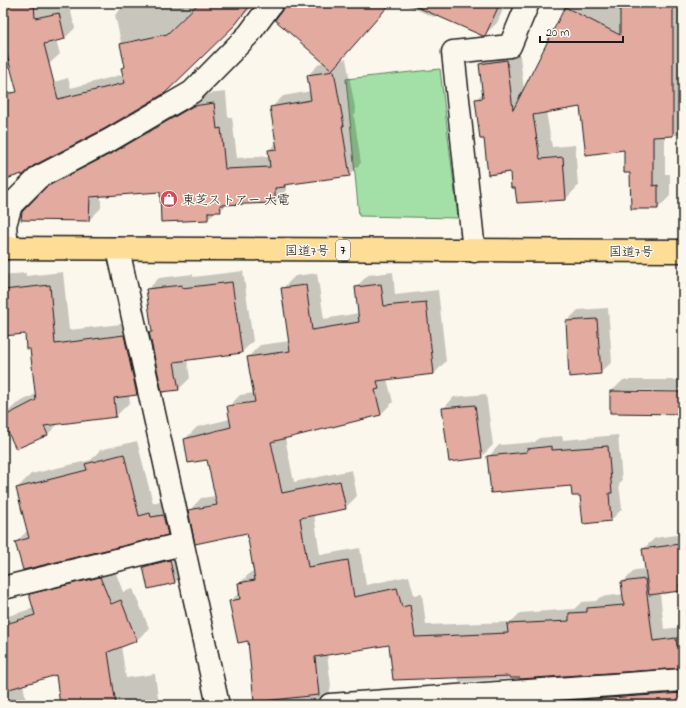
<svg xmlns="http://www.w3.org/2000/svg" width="686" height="708" font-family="'Indie Flower','Klee One',sans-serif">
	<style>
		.green { fill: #a3e0a7; stroke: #607e62 }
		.shadow { fill: #0003 }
		.building { fill: #e3aaa0; stroke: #1c1c1c }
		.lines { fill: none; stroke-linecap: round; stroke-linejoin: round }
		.street-casing { stroke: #1c1c1c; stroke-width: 25 }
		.highway-casing { stroke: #1c1c1c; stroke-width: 25 }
		.street { stroke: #fbf7ec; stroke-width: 22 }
		.highway { stroke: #fedd96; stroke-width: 22 }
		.labels { text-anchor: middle; stroke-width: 3; stroke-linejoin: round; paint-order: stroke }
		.shield { fill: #fbf7ec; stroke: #5f5e5a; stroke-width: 1 }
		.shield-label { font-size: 12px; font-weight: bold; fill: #1c1c1c }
		.poi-label { font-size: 13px; fill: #1c1c1c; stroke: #fbf7ec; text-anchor: start }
		.street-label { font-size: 13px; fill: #1c1c1c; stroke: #fbf7ec }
	</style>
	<rect width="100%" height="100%" fill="#fbf7ec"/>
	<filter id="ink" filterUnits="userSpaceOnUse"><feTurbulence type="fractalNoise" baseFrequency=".025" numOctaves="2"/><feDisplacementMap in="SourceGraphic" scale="8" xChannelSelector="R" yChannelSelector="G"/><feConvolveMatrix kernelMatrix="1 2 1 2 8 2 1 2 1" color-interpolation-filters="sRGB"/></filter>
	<g filter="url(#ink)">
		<!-- green -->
		<polygon class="green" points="440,69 458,218 359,216 346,79"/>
		<!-- shadow -->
		<g class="shadow">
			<polygon points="3,3 60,3 60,5 69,4 75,28 64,39 56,40 60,54 49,64 3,69"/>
			<polygon points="127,3 254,3 248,11 165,92 33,165 23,173 3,179 3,97 68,78 71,88 124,74 122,69 126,65 115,15"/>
			<polygon points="285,3 391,3 341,60 346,59 356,113 354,115 361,163 349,175 286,184 286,190 275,202 227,204 220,211 216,211 208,219 161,191 101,195 101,208 89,220 23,212 60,176 129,139 206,94 226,92 228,117 232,117 237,158 270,156 269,150 277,142 271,108 283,96 311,91 308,75 320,63 325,63 283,11"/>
			<polygon points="401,3 506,3 497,23 484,35 436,14 434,17"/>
			<polygon points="570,3 683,3 683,135 665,135 665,174 670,174 670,196 658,208 631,172 625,149 581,106 546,111 552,147 575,145 578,186 566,199 516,187 511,171 485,138 476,99 484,92 480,64 492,52 519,48 524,90 565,7"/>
			<polygon points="243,271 253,341 242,352 187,359 190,378 179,389 150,332 153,330 148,289 159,278 193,274 193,277"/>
			<polygon points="63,272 69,330 138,322 151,380 137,394 129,395 130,402 116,416 58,424 48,434 3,419 3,417 16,404 36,394 30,347 25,332 3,335 3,275 26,273 26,276"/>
			<polygon points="393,272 395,295 438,290 446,361 434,374 387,379 393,402 381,414 285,438 294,482 352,470 357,496 345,508 314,514 320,555 360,548 366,585 409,576 414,595 422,594 426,625 511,622 520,613 574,609 582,602 596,601 600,597 624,594 623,582 635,570 646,569 643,549 655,538 683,534 683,587 680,590 660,593 664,629 683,627 683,667 459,682 458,677 389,644 327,654 331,686 329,694 333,705 255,705 248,640 230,601 240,592 239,584 251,572 255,571 247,532 189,511 201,498 216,496 208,459 185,439 197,427 230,419 228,407 240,395 254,393 248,357 260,345 290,341 282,289 295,276 317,273 324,319 359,313 356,287 368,275"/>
			<polygon points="608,308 612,362 600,373 567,321 578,310"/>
			<polygon points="623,380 683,380 683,391 621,390 621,392 683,393 683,413 611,392"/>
			<polygon points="486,394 493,445 481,457 443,409 454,397"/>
			<polygon points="618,435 622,481 619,484 622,509 611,520 581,495 572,485 489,456 499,445 535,442 539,438 562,436 563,440"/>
			<polygon points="137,441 153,503 164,500 181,520 167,534 16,542 28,530 17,488 31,474 91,460 100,450"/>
			<polygon points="176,555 181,577 175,582 144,567 150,561"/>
			<polygon points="113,565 123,592 133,589 149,628 136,641 121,646 126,678 155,674 159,705 61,705 57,674 23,684 27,705 3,705 3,612 5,617 34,608 30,595 43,582"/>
			<polygon points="683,682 683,705 562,705 562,702 574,689"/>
			<polygon points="506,694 506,705 464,705"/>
		</g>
		<!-- building -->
		<g class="building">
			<polygon points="3,3 34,3 35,18 59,13 65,39 44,44 58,99 125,83 121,68 125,67 120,44 167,34 199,3 252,3 235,25 165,93 104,129 33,166 22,176 22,174 3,180 3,94 17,92 3,40"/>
			<polygon points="284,3 391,3 332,70 275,20 282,10"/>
			<polygon points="408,3 500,3 485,36 483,36"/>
			<polygon points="620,3 673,3 673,136 653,137 653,186 658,185 658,209 631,209 630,173 624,173 624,150 586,155 580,107 533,115 540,159 563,157 566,200 517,203 515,188 511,188 510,172 488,175 484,139 480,139 475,99 483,98 479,64 507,60 513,110 565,7 620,35"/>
			<polygon points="334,71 344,126 342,126 350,176 284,185 285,187 275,188 275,203 220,205 221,212 208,212 208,220 161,222 160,192 90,197 89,221 21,220 22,212 46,187 116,151 193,106 214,103 217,129 221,128 225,169 270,167 268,150 277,149 270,107 311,100 307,75"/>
			<polygon points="232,282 242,353 174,362 179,390 162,392 149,332 152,332 146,289 182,285 182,288"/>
			<polygon points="381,284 384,306 426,302 434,374 377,381 379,389 375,390 381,415 271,442 282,493 340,481 346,509 300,518 308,567 348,560 354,597 397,588 402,607 410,605 415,637 508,633 507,624 569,621 569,613 587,612 587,608 624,605 621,582 645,579 653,641 676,638 677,646 683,645 683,668 520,679 520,678 510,678 510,676 393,680 389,645 315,657 319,695 254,702 248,641 238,643 229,601 240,599 238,583 255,580 247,533 195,544 188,510 217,505 207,460 188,463 184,439 231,427 227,406 255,402 247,357 290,351 281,288 306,285 312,330 359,322 355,287"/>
			<polygon points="50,285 55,344 124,335 137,395 114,398 116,417 44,426 48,435 16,449 3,422 3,417 36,400 30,349 26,349 25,334 3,336 3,290"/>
			<polygon points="597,319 601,374 569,377 566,321"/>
			<polygon points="610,391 683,392 683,414 610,413"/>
			<polygon points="475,405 482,458 449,462 442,408"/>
			<polygon points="552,446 552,450 608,446 612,493 609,493 611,521 583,524 580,496 572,496 571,486 491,493 487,456 527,452 527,449"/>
			<polygon points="124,454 139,516 150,513 151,517 163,515 168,535 23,570 15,542 29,538 16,488 87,470 85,464"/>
			<polygon points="680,544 683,562 683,584 679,584 680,591 649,595 642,549"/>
			<polygon points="170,560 175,583 148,589 143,567"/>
			<polygon points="100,577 111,604 121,600 137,641 108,652 116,705 60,705 56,675 3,691 3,625 35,615 29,594"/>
			<polygon points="683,693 683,705 565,705 564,701"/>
		</g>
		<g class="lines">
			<defs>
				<g id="street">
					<polyline points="7,248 5,225 11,205 39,177 110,140 192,92 249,34 272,3"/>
					<polyline points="118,249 218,705"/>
					<polyline points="474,251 453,52 510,46 528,3"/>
					<polyline points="3,588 182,544"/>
					<polyline points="330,705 683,680"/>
				</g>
				<polyline id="highway" points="3,248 683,251"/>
			</defs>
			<!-- street casing -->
			<use href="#street" class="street-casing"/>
			<!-- highway casing -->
			<use href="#highway" class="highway-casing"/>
			<!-- street -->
			<use href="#street" class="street"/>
			<!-- highway -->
			<use href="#highway" class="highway"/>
		</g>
	</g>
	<!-- icons -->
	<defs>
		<symbol id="shop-disc" viewBox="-11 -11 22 22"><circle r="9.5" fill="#d1495b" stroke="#fbf7ec"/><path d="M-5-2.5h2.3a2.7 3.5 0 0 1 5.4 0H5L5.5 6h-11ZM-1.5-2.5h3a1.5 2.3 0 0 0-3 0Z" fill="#fff"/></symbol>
	</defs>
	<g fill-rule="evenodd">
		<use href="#shop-disc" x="159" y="189" width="20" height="20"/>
	</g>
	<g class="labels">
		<!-- shield labels -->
		<rect class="shield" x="336" y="240" width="14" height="20" rx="3"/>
		<g class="shield-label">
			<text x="343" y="254">7</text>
		</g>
		<!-- poi labels -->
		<g class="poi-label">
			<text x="182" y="204">東芝ストアー 大電</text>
		</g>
		<!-- street labels -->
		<g class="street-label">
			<text x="307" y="255">国道7号</text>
			<text x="631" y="256">国道7号</text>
		</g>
	</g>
	<!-- margin -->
	<rect width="686" height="708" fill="none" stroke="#fbf7ec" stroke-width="16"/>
	<rect x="8" y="8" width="670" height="692" fill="none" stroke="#1c1c1c" stroke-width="1.5" filter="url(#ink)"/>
	<!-- scale -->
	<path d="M540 36v6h83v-6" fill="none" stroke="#1c1c1c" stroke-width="2"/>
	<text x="546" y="36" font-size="12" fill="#1c1c1c" stroke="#fbf7ec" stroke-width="3" paint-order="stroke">20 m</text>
</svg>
